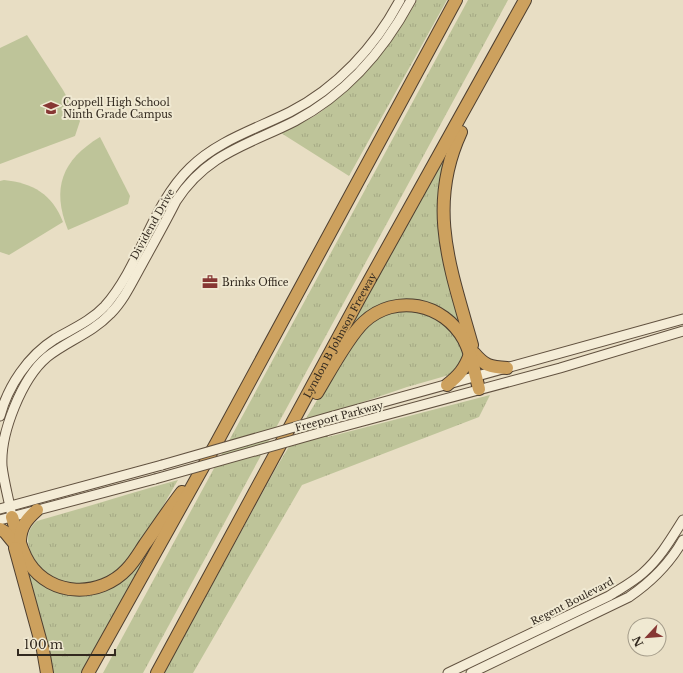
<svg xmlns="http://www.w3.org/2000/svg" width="683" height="673" font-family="'Libre Baskerville',serif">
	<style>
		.grass { fill: url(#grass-tufts) }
		.garden { fill: #bec499 }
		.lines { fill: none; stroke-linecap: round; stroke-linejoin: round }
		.secondary-casing { stroke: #625240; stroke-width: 11 }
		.highway-casing { stroke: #4e3f30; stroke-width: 14 }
		.secondary { stroke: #f4ecd6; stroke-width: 9 }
		.highway { stroke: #cda15e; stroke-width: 12 }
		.secondary-bridge-casing { stroke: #625240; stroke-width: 11; stroke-linecap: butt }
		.secondary-bridge { stroke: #f4ecd6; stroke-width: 9 }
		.labels { text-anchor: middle; stroke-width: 4; stroke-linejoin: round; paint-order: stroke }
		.poi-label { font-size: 10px; fill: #32291f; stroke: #f0e9d2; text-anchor: start }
		.street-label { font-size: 10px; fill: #32291f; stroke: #f0e9d2 }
	</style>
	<defs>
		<pattern id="grass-tufts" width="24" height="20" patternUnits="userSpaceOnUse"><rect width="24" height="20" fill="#bec499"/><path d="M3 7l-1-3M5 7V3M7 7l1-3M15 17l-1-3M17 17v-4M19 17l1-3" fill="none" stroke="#a4a883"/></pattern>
	</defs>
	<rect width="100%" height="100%" fill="#e8dec4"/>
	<!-- grass -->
	<g class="grass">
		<path d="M417,0H447L349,176L281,133C294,126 310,120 322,111C362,81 393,44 417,0Z"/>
		<polygon points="468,0 508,0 143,673 103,673"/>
		<polygon points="448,148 439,188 467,334 402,301 343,342"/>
		<path d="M402,309C410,310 419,310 427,312C442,317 466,342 463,359C462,364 458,369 456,373L407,387L322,416L328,437L490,395L479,417L302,485L193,673H164L276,468L331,377L367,326L375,319Z"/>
		<path d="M178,480C165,501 133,565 114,576C108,580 93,586 86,586C79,586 65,583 59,581C38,572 15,539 37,521C84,508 130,493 178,480Z"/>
		<polygon points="145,551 148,553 82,673 50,673 20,552 28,567 90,592"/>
	</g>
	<!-- garden -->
	<g class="garden">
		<polygon points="27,35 63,90 80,121 75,136 0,164 0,48"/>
		<path d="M100,137L130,196L128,204L68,230C51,188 62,160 100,137Z"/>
		<path d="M4,180C33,183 52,194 63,222L9,255L0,252V181Z"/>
	</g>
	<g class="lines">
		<defs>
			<g id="secondary">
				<path d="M0,416C8,386 28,356 55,339C72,329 91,321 105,306C141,265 151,206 190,168C217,141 256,129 290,112C337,88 375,47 400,0"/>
				<polyline points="333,416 683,319"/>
				<polyline points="326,431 560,368 683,331"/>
				<polyline points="0,509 162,465"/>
				<path d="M12,517C9,500 4,483 2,466C0,433 22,378 47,357C67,341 92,333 110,314C124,300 132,282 141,266C153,244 165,223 176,201C207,153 248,145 295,121C346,94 384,50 411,0"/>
				<polyline points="0,520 155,479"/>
				<path d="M448,673L609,596C620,589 633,582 643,573C660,558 671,539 683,520"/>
				<path d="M471,673L629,597C651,582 670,563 683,540"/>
			</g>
			<g id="highway">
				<path d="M461,132C426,207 451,270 472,345"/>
				<path d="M474,353C485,366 490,367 507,368"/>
				<path d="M447,385C458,376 465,369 470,354"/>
				<path d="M317,393C329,373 348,337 364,322C395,293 444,303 464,340C472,355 475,374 479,389"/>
				<path d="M12,517C17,532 20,549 29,563C51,597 100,598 127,569C134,562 139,553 145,544C157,527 169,509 182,492"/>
				<polyline points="0,529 5,532 14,543"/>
				<path d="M20,540C21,526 27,519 37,510"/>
				<polyline points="15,548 43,650 47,673"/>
				<polyline points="88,673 217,442 456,0"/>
				<path id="s1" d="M157,673L359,299L525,0"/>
			</g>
		</defs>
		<!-- secondary casing -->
		<use href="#secondary" class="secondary-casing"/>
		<!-- highway casing -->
		<use href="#highway" class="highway-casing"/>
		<!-- secondary -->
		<use href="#secondary" class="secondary"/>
		<!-- highway -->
		<use href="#highway" class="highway"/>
		<defs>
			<g id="secondary-bridge">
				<polyline points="162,465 333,416"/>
				<polyline points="155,479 326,431"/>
			</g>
		</defs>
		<!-- secondary-bridge casing -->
		<use href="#secondary-bridge" class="secondary-bridge-casing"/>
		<!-- secondary-bridge -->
		<use href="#secondary-bridge" class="secondary-bridge"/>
	</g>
	<!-- icons -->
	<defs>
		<symbol id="school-bare" viewBox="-9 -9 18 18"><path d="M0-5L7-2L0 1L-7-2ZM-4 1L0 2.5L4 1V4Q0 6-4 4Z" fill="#873734" stroke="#f0e9d2" stroke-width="2.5" paint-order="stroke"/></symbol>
		<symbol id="office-bare" viewBox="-9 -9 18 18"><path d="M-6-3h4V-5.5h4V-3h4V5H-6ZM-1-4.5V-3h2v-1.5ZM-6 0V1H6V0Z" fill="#873734" stroke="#f0e9d2" stroke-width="2.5" paint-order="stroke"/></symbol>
	</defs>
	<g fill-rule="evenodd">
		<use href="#school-bare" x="40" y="97" width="22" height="22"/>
		<use href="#office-bare" x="199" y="271" width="22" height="22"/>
	</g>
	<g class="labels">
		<!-- poi labels -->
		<g class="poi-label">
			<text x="63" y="106">Coppell High School<tspan x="63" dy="12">Ninth Grade Campus</tspan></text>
			<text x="222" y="286">Brinks Office</text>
		</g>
		<!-- street labels -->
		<g class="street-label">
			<text transform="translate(152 224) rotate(-61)" y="4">Dividend Drive</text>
			<text dy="4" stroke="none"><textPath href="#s1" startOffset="384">Lyndon B Johnson Freeway</textPath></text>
			<text transform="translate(339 416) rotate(-15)" y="4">Freeport Parkway</text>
			<text transform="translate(572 601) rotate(-27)" y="4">Regent Boulevard</text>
		</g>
	</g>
	<!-- north arrow -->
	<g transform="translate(647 637) rotate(244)"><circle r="19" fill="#f0e9d2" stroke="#a49c8a"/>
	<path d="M0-3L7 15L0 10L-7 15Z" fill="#873734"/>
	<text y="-6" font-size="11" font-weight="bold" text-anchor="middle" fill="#32291f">N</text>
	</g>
	<!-- scale -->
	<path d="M18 649v6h97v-6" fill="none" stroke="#32291f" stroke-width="2"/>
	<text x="24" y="649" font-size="12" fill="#32291f" stroke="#f0e9d2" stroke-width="3" paint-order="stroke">100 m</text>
</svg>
